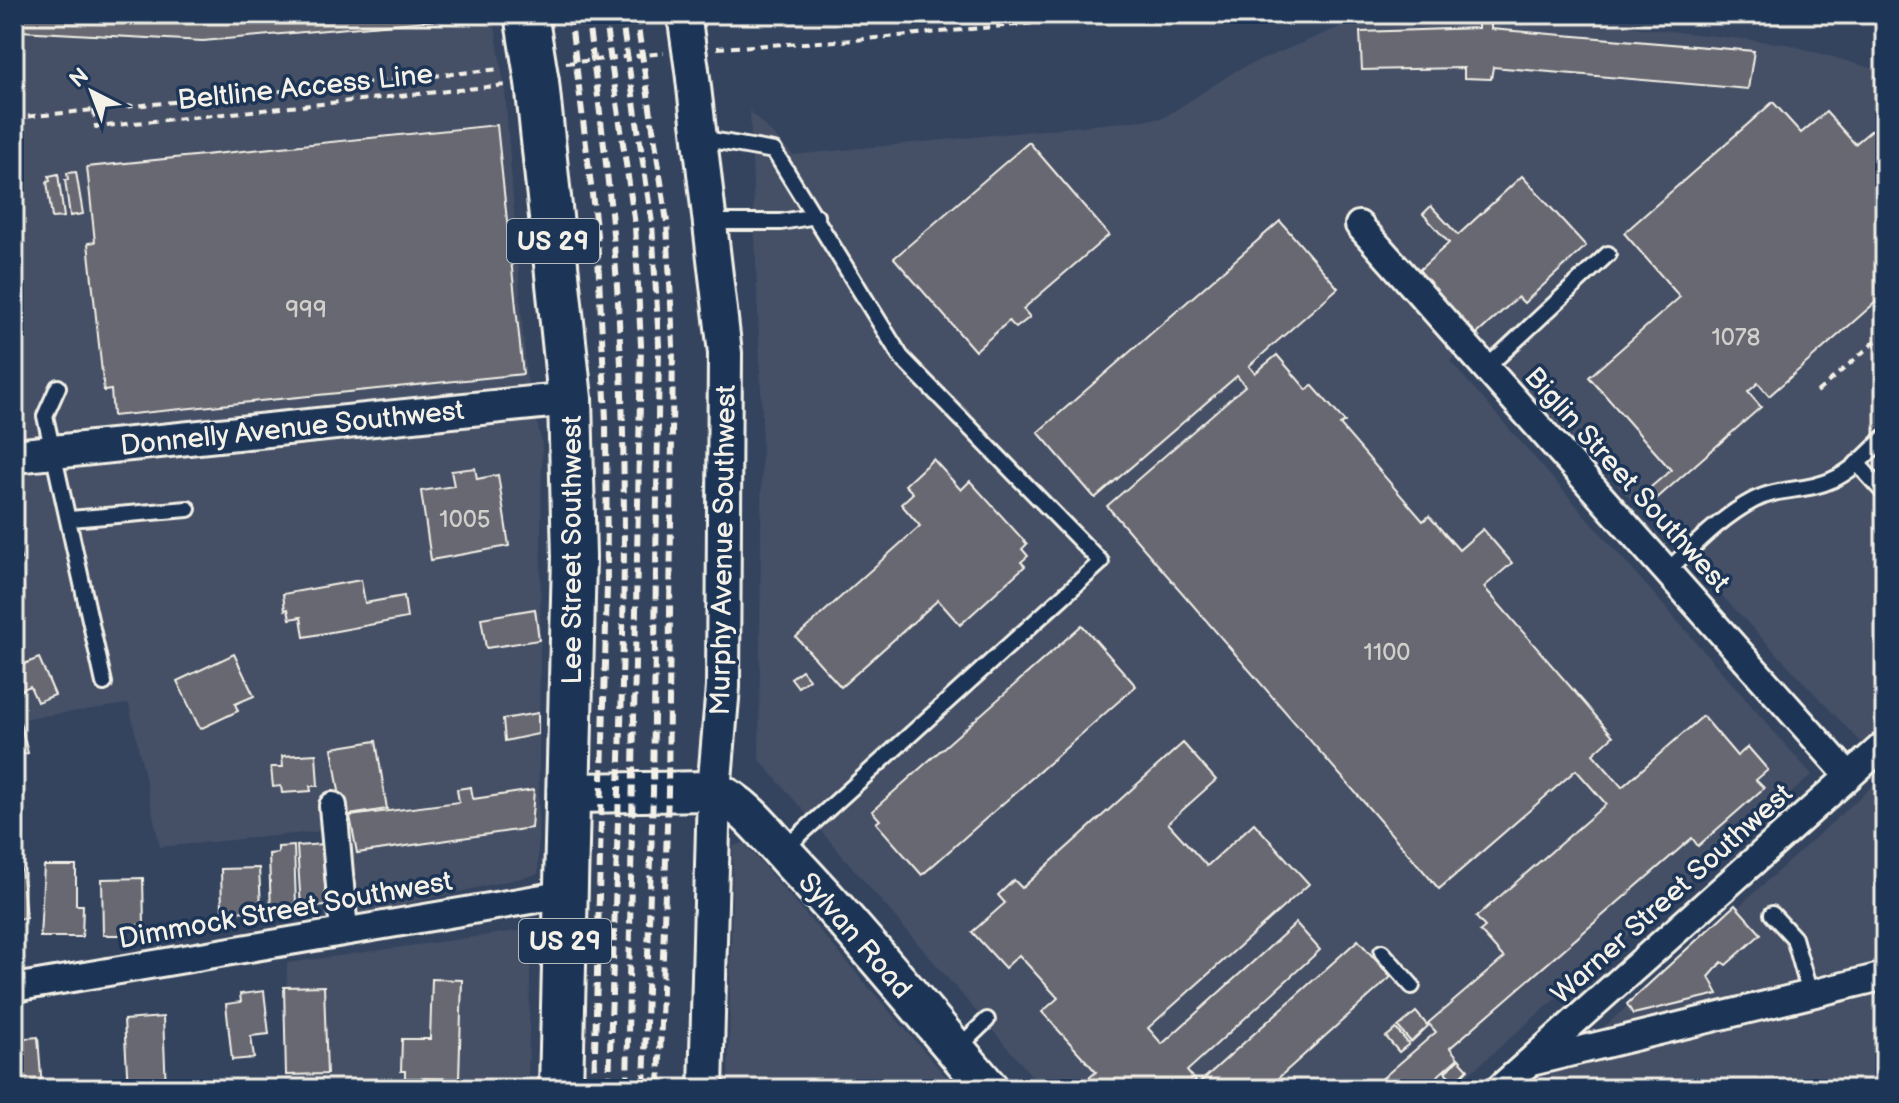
<svg xmlns="http://www.w3.org/2000/svg" width="1899" height="1103" font-family="'Balsamiq Sans',sans-serif">
	<style>
		.built { fill: #444f65 }
		.building { fill: #686872; stroke: #f4f1e8; stroke-width: 2 }
		.lines { fill: none; stroke-linecap: round; stroke-linejoin: round }
		.service-casing { stroke: #f4f1e8; stroke-width: 20 }
		.minor-casing { stroke: #f4f1e8; stroke-width: 32 }
		.tertiary-casing { stroke: #f4f1e8; stroke-width: 38 }
		.secondary-casing { stroke: #f4f1e8; stroke-width: 44 }
		.primary-casing { stroke: #f4f1e8; stroke-width: 48 }
		.path { stroke: #f4f1e8; stroke-width: 4; stroke-dasharray: 8 6; stroke-linecap: butt }
		.service { stroke: #1d3557; stroke-width: 14 }
		.minor { stroke: #1d3557; stroke-width: 26 }
		.tertiary { stroke: #1d3557; stroke-width: 32 }
		.secondary { stroke: #1d3557; stroke-width: 38 }
		.primary { stroke: #1d3557; stroke-width: 42 }
		.rail { stroke: #f4f1e8; stroke-width: 6; stroke-dasharray: 12 6; stroke-linecap: butt }
		.tertiary-bridge-casing { stroke: #f4f1e8; stroke-width: 38; stroke-linecap: butt }
		.primary-bridge-casing { stroke: #f4f1e8; stroke-width: 48; stroke-linecap: butt }
		.tertiary-bridge { stroke: #1d3557; stroke-width: 32 }
		.primary-bridge { stroke: #1d3557; stroke-width: 42 }
		.labels { text-anchor: middle; stroke-width: 7; stroke-linejoin: round; paint-order: stroke }
		.number-label { font-size: 24px; fill: #d1cfca }
		.shield { fill: #1d3557; stroke: #b4b9bc; stroke-width: 2 }
		.shield-label { font-size: 26px; font-weight: bold; fill: #f4f1e8 }
		.street-label { font-size: 28px; fill: #f4f1e8; stroke: #1d3557 }
	</style>
	<rect width="100%" height="100%" fill="#34445f"/>
	<filter id="ink" filterUnits="userSpaceOnUse"><feTurbulence type="fractalNoise" baseFrequency=".0125" numOctaves="2"/><feDisplacementMap in="SourceGraphic" scale="16" xChannelSelector="R" yChannelSelector="G"/><feConvolveMatrix kernelMatrix="1 2 1 2 8 2 1 2 1" color-interpolation-filters="sRGB"/></filter>
	<g filter="url(#ink)">
		<!-- built -->
		<g class="built">
			<polygon points="14,14 493,14 505,90 526,373 542,444 538,874 332,921 324,831 160,847 129,704 14,720"/>
			<polygon points="1423,14 1514,14 1787,44 1885,72 1885,768 1477,337 1450,361 1812,775 1452,1089 1043,1089 759,759 762,416 750,111 793,155 1163,118 1237,70 1361,18"/>
			<polygon points="1885,775 1885,1089 1535,1089"/>
			<polygon points="744,843 957,1089 728,1089 733,846"/>
			<polygon points="531,929 528,1089 285,1089 287,963"/>
		</g>
		<!-- building -->
		<g class="building">
			<polygon points="14,14 17,14 20,31 14,31"/>
			<polygon points="17,14 483,14 484,16 203,41 20,31"/>
			<polygon points="1478,16 1491,16 1491,29 1754,51 1748,89 1493,67 1491,79 1464,78 1464,68 1362,70 1360,32 1478,28"/>
			<polygon points="1773,102 1801,133 1826,112 1855,144 1880,123 1885,128 1885,294 1769,396 1758,383 1748,392 1761,407 1646,508 1638,498 1671,470 1589,377 1680,297 1624,233"/>
			<polygon points="497,125 523,374 113,416 111,390 104,391 88,243 95,242 87,167"/>
			<polygon points="1029,142 1109,235 1023,309 1030,317 1016,328 1009,321 975,351 894,258"/>
			<polygon points="76,172 83,214 70,216 65,180 68,180 67,173"/>
			<polygon points="58,174 64,217 52,218 47,182 50,181 49,176"/>
			<polygon points="1522,176 1586,246 1524,303 1518,297 1477,334 1466,323 1460,329 1452,319 1457,314 1418,271 1449,243 1423,214 1431,206 1458,235"/>
			<polygon points="1280,221 1338,288 1249,366 1255,373 1277,355 1307,390 1312,385 1345,422 1340,425 1423,521 1429,516 1459,550 1483,529 1512,563 1484,587 1613,736 1593,754 1622,787 1703,716 1737,756 1748,747 1768,770 1756,780 1764,788 1698,846 1692,838 1450,1048 1458,1058 1423,1089 1370,1089 1436,1032 1428,1023 1504,958 1480,931 1485,927 1476,917 1606,804 1576,770 1439,889 1107,506 1245,386 1237,376 1095,498 1038,432"/>
			<polygon points="14,317 24,406 14,407"/>
			<polygon points="933,459 961,490 970,481 1027,544 1022,549 1028,556 1021,562 1025,566 960,625 938,600 841,687 796,637 920,526 901,504 913,493 905,485"/>
			<polygon points="475,468 477,479 498,475 509,546 431,560 421,491 454,486 451,471"/>
			<polygon points="16,544 21,559 14,561 14,545"/>
			<polygon points="361,580 365,603 404,596 407,618 304,637 301,617 290,619 288,609 285,610 283,594"/>
			<polygon points="535,609 539,640 486,648 481,618"/>
			<polygon points="1082,625 1136,686 922,875 876,823 880,820 872,811"/>
			<polygon points="234,654 254,696 235,704 238,711 200,729 177,681"/>
			<polygon points="39,658 55,695 37,702 30,686 14,693 14,668"/>
			<polygon points="802,670 809,679 798,687 791,678"/>
			<polygon points="538,713 538,734 505,741 503,719"/>
			<polygon points="20,722 28,753 14,757 14,724"/>
			<polygon points="376,741 387,809 343,816 332,748"/>
			<polygon points="1183,743 1216,780 1168,823 1207,866 1254,823 1309,884 1148,1028 1162,1044 1296,923 1320,950 1187,1071 1198,1084 1358,940 1391,977 1266,1089 1076,1089 1096,1072 1042,1012 1058,998 1019,955 1005,968 972,932 1005,903 998,895 1014,880 1022,888"/>
			<polygon points="316,754 318,786 310,786 311,791 282,793 281,786 273,787 271,767 283,767 282,756"/>
			<polygon points="471,787 473,799 534,790 531,828 357,853 350,816 459,802 457,789"/>
			<polygon points="323,844 326,906 301,908 297,846"/>
			<polygon points="294,846 296,905 289,905 289,913 271,913 269,854 278,853 278,847"/>
			<polygon points="14,856 20,856 26,918 14,919"/>
			<polygon points="44,866 76,866 76,905 83,905 82,937 40,937"/>
			<polygon points="259,868 261,907 247,907 247,911 235,912 235,908 222,909 221,869"/>
			<polygon points="143,878 144,925 125,926 125,935 103,935 102,879"/>
			<polygon points="1735,905 1761,934 1726,965 1722,962 1709,977 1718,994 1633,1014 1627,1004"/>
			<polygon points="432,979 462,980 459,1079 405,1078 405,1071 401,1071 402,1039 430,1039"/>
			<polygon points="324,986 327,1074 286,1075 284,987"/>
			<polygon points="264,991 269,1034 251,1036 254,1058 232,1060 226,1004 241,1002 240,994"/>
			<polygon points="1416,1012 1428,1026 1411,1042 1398,1027"/>
			<polygon points="163,1017 166,1089 128,1089 124,1020"/>
			<polygon points="1396,1029 1409,1044 1399,1052 1386,1037"/>
			<polygon points="38,1037 42,1089 14,1089 14,1039"/>
			<polygon points="1459,1059 1468,1069 1455,1082 1445,1072"/>
		</g>
		<g class="lines">
			<defs>
				<g id="service">
					<polyline points="700,138 774,151 901,357 1101,562 782,851"/>
					<polyline points="710,222 781,222 816,216"/>
					<polyline points="1486,368 1608,254"/>
					<polyline points="58,387 45,416 104,683"/>
					<polyline points="1857,463 1885,494"/>
					<polyline points="70,519 188,509"/>
					<path d="M1667,571C1694,546 1721,517 1754,500C1779,487 1807,492 1832,480C1853,471 1869,452 1885,437"/>
					<polyline points="1772,914 1794,938 1810,994"/>
					<polyline points="1382,952 1412,986"/>
					<polyline points="956,1050 987,1020"/>
				</g>
				<g id="minor">
					<polyline points="1359,225 1849,776"/>
					<polyline points="333,806 344,931"/>
					<polyline points="14,988 566,894"/>
					<polyline points="1531,1062 1885,976"/>
					<polyline points="1499,1089 1885,744"/>
				</g>
				<g id="tertiary">
					<polyline points="692,70 725,353 723,687 714,791 706,1089"/>
					<polyline points="14,456 570,399"/>
				</g>
				<path id="secondary" d="M570,793L714,791C746,805 767,835 791,861C860,934 924,1013 989,1089"/>
				<polyline id="primary" points="537,82 570,399 574,557 561,1089"/>
			</defs>
			<!-- service casing -->
			<use href="#service" class="service-casing"/>
			<!-- minor casing -->
			<use href="#minor" class="minor-casing"/>
			<!-- tertiary casing -->
			<use href="#tertiary" class="tertiary-casing"/>
			<!-- secondary casing -->
			<use href="#secondary" class="secondary-casing"/>
			<!-- primary casing -->
			<use href="#primary" class="primary-casing"/>
			<!-- path -->
			<g class="path">
				<polyline points="1835,14 1885,24"/>
				<polyline points="717,48 855,40 1131,14"/>
				<polyline points="566,63 664,53"/>
				<polyline points="94,110 96,127 506,85"/>
				<polyline points="14,118 501,69"/>
				<polyline points="1817,392 1885,333"/>
			</g>
			<!-- service -->
			<use href="#service" class="service"/>
			<!-- minor -->
			<use href="#minor" class="minor"/>
			<!-- tertiary -->
			<use href="#tertiary" class="tertiary"/>
			<!-- secondary -->
			<use href="#secondary" class="secondary"/>
			<!-- primary -->
			<use href="#primary" class="primary"/>
			<!-- rail -->
			<g class="rail">
				<polyline points="570,14 597,235 606,419 607,586 594,1089"/>
				<path d="M587,14C601,116 614,218 619,321C632,576 616,833 609,1089"/>
				<polyline points="604,14 635,225 641,345 627,1089"/>
				<polyline points="621,14 652,223 659,345 653,792 644,1089"/>
				<polyline points="636,14 667,222 673,345 668,792 659,1089"/>
			</g>
			<defs>
				<polyline id="tertiary-bridge" points="684,14 692,70"/>
				<polyline id="primary-bridge" points="526,14 537,82"/>
			</defs>
			<!-- tertiary-bridge casing -->
			<use href="#tertiary-bridge" class="tertiary-bridge-casing"/>
			<!-- primary-bridge casing -->
			<use href="#primary-bridge" class="primary-bridge-casing"/>
			<!-- tertiary-bridge -->
			<use href="#tertiary-bridge" class="tertiary-bridge"/>
			<!-- primary-bridge -->
			<use href="#primary-bridge" class="primary-bridge"/>
		</g>
	</g>
	<g class="labels">
		<!-- number labels -->
		<g class="number-label">
			<text x="306" y="317">999</text>
			<text x="1736" y="345">1078</text>
			<text x="465" y="527">1005</text>
			<text x="1387" y="660">1100</text>
		</g>
		<!-- shield labels -->
		<g class="shield">
			<rect x="507" y="219" width="92" height="44" rx="6"/>
			<rect x="519" y="919" width="92" height="44" rx="6"/>
		</g>
		<g class="shield-label">
			<text x="553" y="250">US 29</text>
			<text x="565" y="950">US 29</text>
		</g>
		<!-- street labels -->
		<g class="street-label">
			<text transform="translate(305 86) rotate(-6)" y="10">Beltline Access Line</text>
			<text transform="translate(292 427) rotate(-6)" y="10">Donnelly Avenue Southwest</text>
			<text transform="translate(1628 479) rotate(48)" y="10">Biglin Street Southwest</text>
			<text transform="translate(571 550) rotate(-90)" y="10">Lee Street Southwest</text>
			<text transform="translate(722 550) rotate(-89)" y="10">Murphy Avenue Southwest</text>
			<text transform="translate(1671 893) rotate(-42)" y="10">Warner Street Southwest</text>
			<text transform="translate(285 909) rotate(-10)" y="10">Dimmock Street Southwest</text>
			<text transform="translate(856 935) rotate(49)" y="10">Sylvan Road</text>
		</g>
	</g>
	<!-- margin -->
	<rect width="1899" height="1103" fill="none" stroke="#1d3557" stroke-width="48"/>
	<rect x="24" y="24" width="1851" height="1055" fill="none" stroke="#f4f1e8" stroke-width="3" filter="url(#ink)"/>
	<!-- north arrow -->
	<g transform="translate(92 92) rotate(318)" stroke="#1d3557" stroke-width="6" paint-order="stroke">
	<path d="M0-6L14 30L0 20L-14 30Z" fill="#f4f1e8"/>
	<text y="-12" font-size="22" font-weight="bold" text-anchor="middle" fill="#f4f1e8">N</text>
	</g>
</svg>
